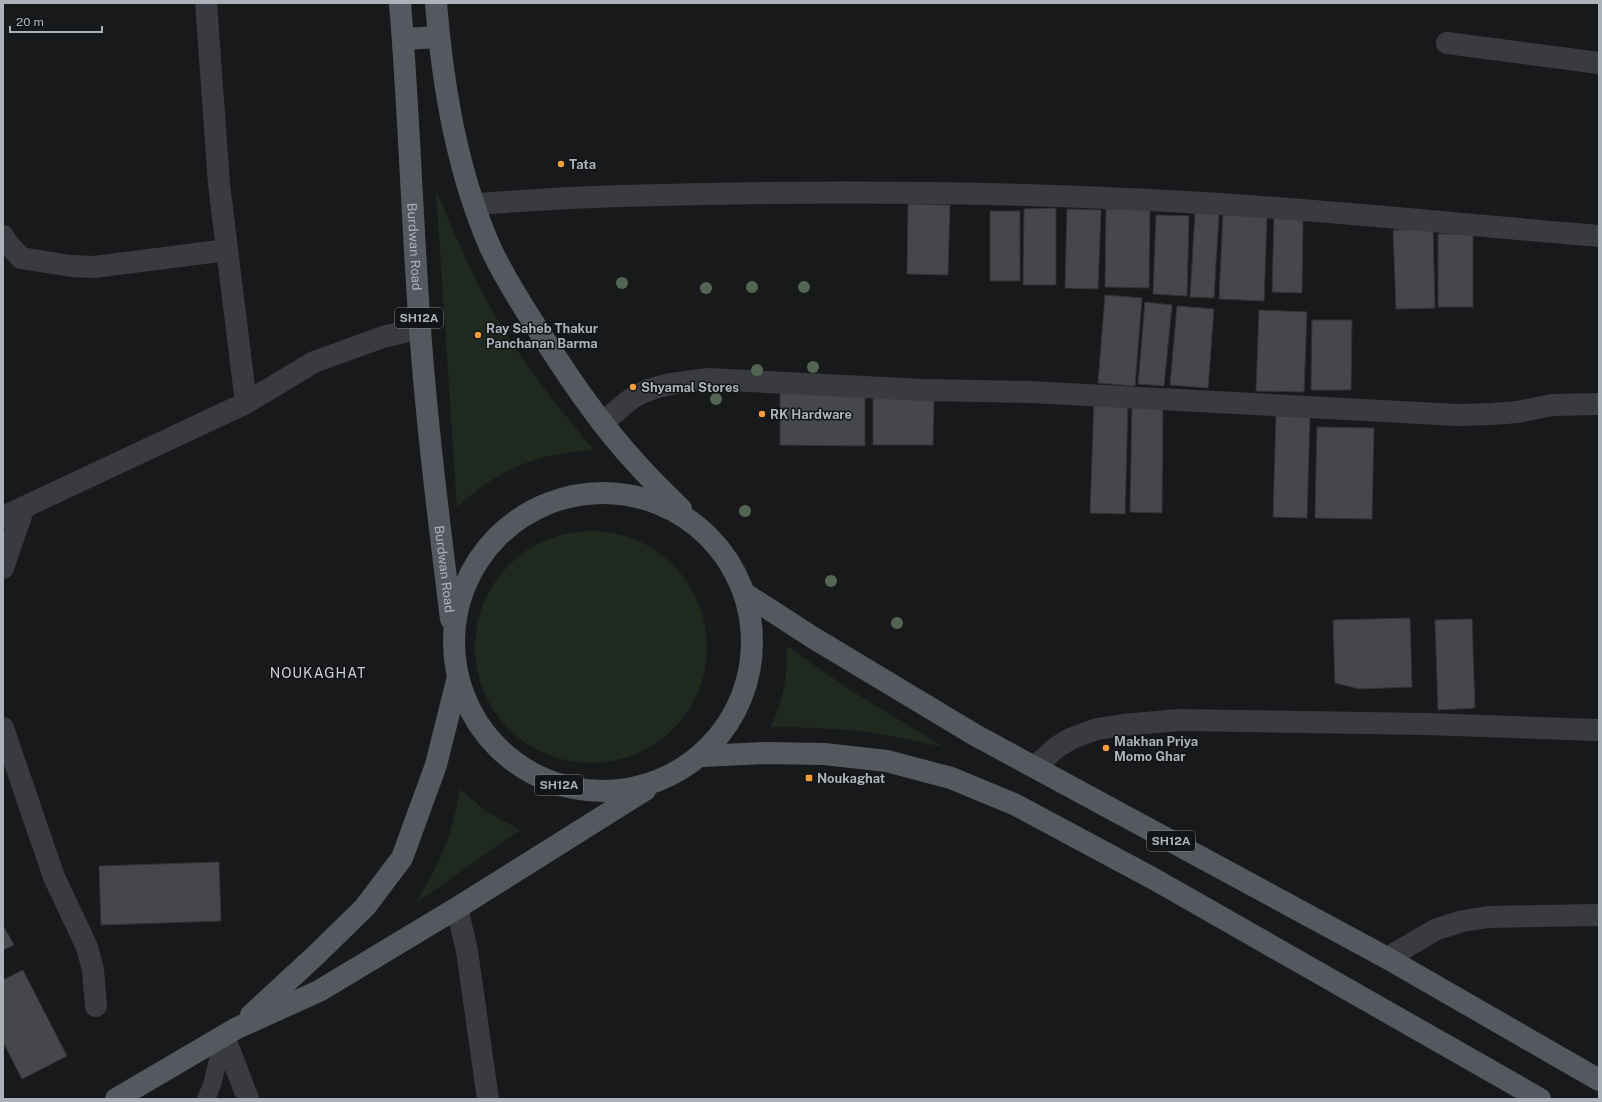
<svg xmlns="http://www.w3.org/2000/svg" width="1602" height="1102" font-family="'Public Sans',sans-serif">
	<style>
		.green { fill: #202920 }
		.building { fill: #45474b; stroke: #323337 }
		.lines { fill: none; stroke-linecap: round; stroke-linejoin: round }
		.service { stroke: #393b40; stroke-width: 18 }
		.minor { stroke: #393b40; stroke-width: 22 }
		.primary { stroke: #55595f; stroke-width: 22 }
		.tree { fill: #536654 }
		.poi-dot { fill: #f39c38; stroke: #131416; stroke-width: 1.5 }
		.labels { text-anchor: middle; stroke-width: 3; stroke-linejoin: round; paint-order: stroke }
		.shield { fill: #131416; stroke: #7d8389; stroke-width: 1 }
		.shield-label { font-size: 12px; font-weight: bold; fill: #abb2ba }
		.poi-label { font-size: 13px; font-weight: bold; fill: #abb2ba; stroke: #131416; text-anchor: start }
		.street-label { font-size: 13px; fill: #abb2ba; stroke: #131416 }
		.neighbourhood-label { font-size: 14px; letter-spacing: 1px; fill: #ccd0d6; stroke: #131416 }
	</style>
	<rect width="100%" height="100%" fill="#18191b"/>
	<!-- green -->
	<g class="green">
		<path d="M436,190C452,228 468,265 487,301C516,355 555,403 594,450C536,454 500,468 457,507Z"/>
		<circle cx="591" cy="647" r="116"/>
		<path d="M787,646L850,690L944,747C912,740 880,733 848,730C822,728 797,727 771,727C783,699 788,677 787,646Z"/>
		<path d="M460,789L487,812L520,830L416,903C440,863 452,836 460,789Z"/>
	</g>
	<!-- building -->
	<g class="building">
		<polygon points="908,204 950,205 948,275 907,274"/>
		<polygon points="1056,208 1056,285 1023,285 1024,209"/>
		<polygon points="1067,209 1101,210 1098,289 1065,288"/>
		<polygon points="1106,209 1150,210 1149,288 1105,287"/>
		<rect x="990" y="211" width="30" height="70"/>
		<polygon points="1195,213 1219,214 1214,298 1190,297"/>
		<polygon points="1156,215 1189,216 1187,296 1153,294"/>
		<polygon points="1223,215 1267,216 1264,301 1219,299"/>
		<polygon points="1274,218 1303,219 1302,293 1272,292"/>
		<polygon points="1433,229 1435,308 1396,309 1393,230"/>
		<rect x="1438" y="234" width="35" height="73"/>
		<polygon points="1105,295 1142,298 1135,386 1098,383"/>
		<polygon points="1145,302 1172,305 1164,386 1138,384"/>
		<polygon points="1177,306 1214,309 1208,388 1170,385"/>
		<polygon points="1259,310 1307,312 1304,392 1256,391"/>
		<polygon points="1312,320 1352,320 1351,390 1311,390"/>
		<polygon points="780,391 865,392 865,446 780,445"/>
		<polygon points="873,398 934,398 933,445 873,445"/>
		<polygon points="1094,402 1128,404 1125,514 1090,513"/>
		<polygon points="1132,405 1163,405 1162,513 1130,512"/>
		<polygon points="1276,416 1310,416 1307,518 1273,517"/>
		<polygon points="1317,427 1374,428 1372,519 1315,518"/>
		<polygon points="1410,618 1412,687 1359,689 1335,683 1333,620"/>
		<polygon points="1472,619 1475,708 1438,710 1435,620"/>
		<polygon points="219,862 221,921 101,925 99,866"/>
		<polygon points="3,925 14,945 3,950"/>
		<polygon points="23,970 67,1056 22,1079 3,1042 3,980"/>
	</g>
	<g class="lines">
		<!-- service -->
		<polyline class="service" points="206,1099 212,1085 224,1036"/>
		<!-- minor -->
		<g class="minor">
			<polyline points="206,3 219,184 246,403"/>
			<polyline points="1447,43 1599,63"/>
			<path d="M474,204C523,201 572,197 621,196C815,190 1010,191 1204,203C1336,211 1467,225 1599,236"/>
			<polyline points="3,236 9,245 21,258 71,266 94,267 227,250"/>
			<path d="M602,423C613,415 623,404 634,397C656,384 684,382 709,379L923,390L1031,392L1457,415L1492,414L1518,412L1552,405L1599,404"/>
			<polyline points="3,517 246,403 314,362 383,337 420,328"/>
			<polyline points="3,568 24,507"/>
			<polyline points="3,728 54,877 87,947 93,970 96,1006"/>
			<polyline points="1035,767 1057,747 1072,738 1097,729 1123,725 1179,720 1426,724 1599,730"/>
			<polyline points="457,908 467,951 488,1099"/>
			<polyline points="1387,958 1437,929 1463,921 1488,917 1599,915"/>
			<polyline points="224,1036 248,1099"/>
		</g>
		<!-- primary -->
		<g class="primary">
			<path id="s1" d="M400,3C409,111 412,220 420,329C427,426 439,522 451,619"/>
			<path d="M436,3C443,87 457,172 491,249C503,274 520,302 535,325C566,373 598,422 637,464C651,480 666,494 681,509"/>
			<polyline points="403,39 439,37"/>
			<circle cx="603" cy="642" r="149"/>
			<polyline points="747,595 812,637 975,735 1387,958 1599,1080"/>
			<polyline points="702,756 765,753 824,754 887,761 951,778 1014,804 1154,879 1540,1099"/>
			<polyline points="251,1015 316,955 365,907 402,858 436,765 457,681"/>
			<polyline points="116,1099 237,1028 319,991 457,908 645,790"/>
		</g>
	</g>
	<!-- trees -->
	<g class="tree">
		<circle cx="622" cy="283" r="6"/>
		<circle cx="752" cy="287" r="6"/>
		<circle cx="804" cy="287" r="6"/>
		<circle cx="706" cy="288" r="6"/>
		<circle cx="813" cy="367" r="6"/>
		<circle cx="757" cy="370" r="6"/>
		<circle cx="716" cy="399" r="6"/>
		<circle cx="745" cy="511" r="6"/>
		<circle cx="831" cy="581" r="6"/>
		<circle cx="897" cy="623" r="6"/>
	</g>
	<!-- markers -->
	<g class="poi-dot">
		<circle cx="561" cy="164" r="4"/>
		<circle cx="478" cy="335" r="4"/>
		<circle cx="633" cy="387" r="4"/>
		<circle cx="762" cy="414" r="4"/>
		<circle cx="1106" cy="748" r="4"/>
		<rect x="805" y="774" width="8" height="8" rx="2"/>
	</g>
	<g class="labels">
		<!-- shield labels -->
		<g class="shield">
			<rect x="395" y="308" width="48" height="20" rx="3"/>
			<rect x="535" y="775" width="48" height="20" rx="3"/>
			<rect x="1147" y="831" width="48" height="20" rx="3"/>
		</g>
		<g class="shield-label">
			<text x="419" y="322">SH12A</text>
			<text x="559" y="789">SH12A</text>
			<text x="1171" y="845">SH12A</text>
		</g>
		<!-- poi labels -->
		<g class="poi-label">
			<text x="569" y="169">Tata</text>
			<text x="486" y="333">Ray Saheb Thakur<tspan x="486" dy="15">Panchanan Barma</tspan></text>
			<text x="641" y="392">Shyamal Stores</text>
			<text x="770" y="419">RK Hardware</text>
			<text x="1114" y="746">Makhan Priya<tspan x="1114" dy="15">Momo Ghar</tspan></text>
			<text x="817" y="783">Noukaghat</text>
		</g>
		<!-- street labels -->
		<g class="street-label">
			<text dy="5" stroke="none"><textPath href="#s1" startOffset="244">Burdwan Road</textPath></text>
			<text dy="5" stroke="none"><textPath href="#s1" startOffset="568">Burdwan Road</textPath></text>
		</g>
		<!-- neighbourhood labels -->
		<g class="neighbourhood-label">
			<text x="318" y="678">NOUKAGHAT</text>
		</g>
	</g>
	<!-- border -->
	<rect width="1602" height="1102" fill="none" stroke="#abb2ba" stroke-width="8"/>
	<!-- scale -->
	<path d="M10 26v6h92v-6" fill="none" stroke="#abb2ba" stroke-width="2"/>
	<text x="16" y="26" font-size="12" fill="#abb2ba" stroke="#131416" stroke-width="3" paint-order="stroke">20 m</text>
</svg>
